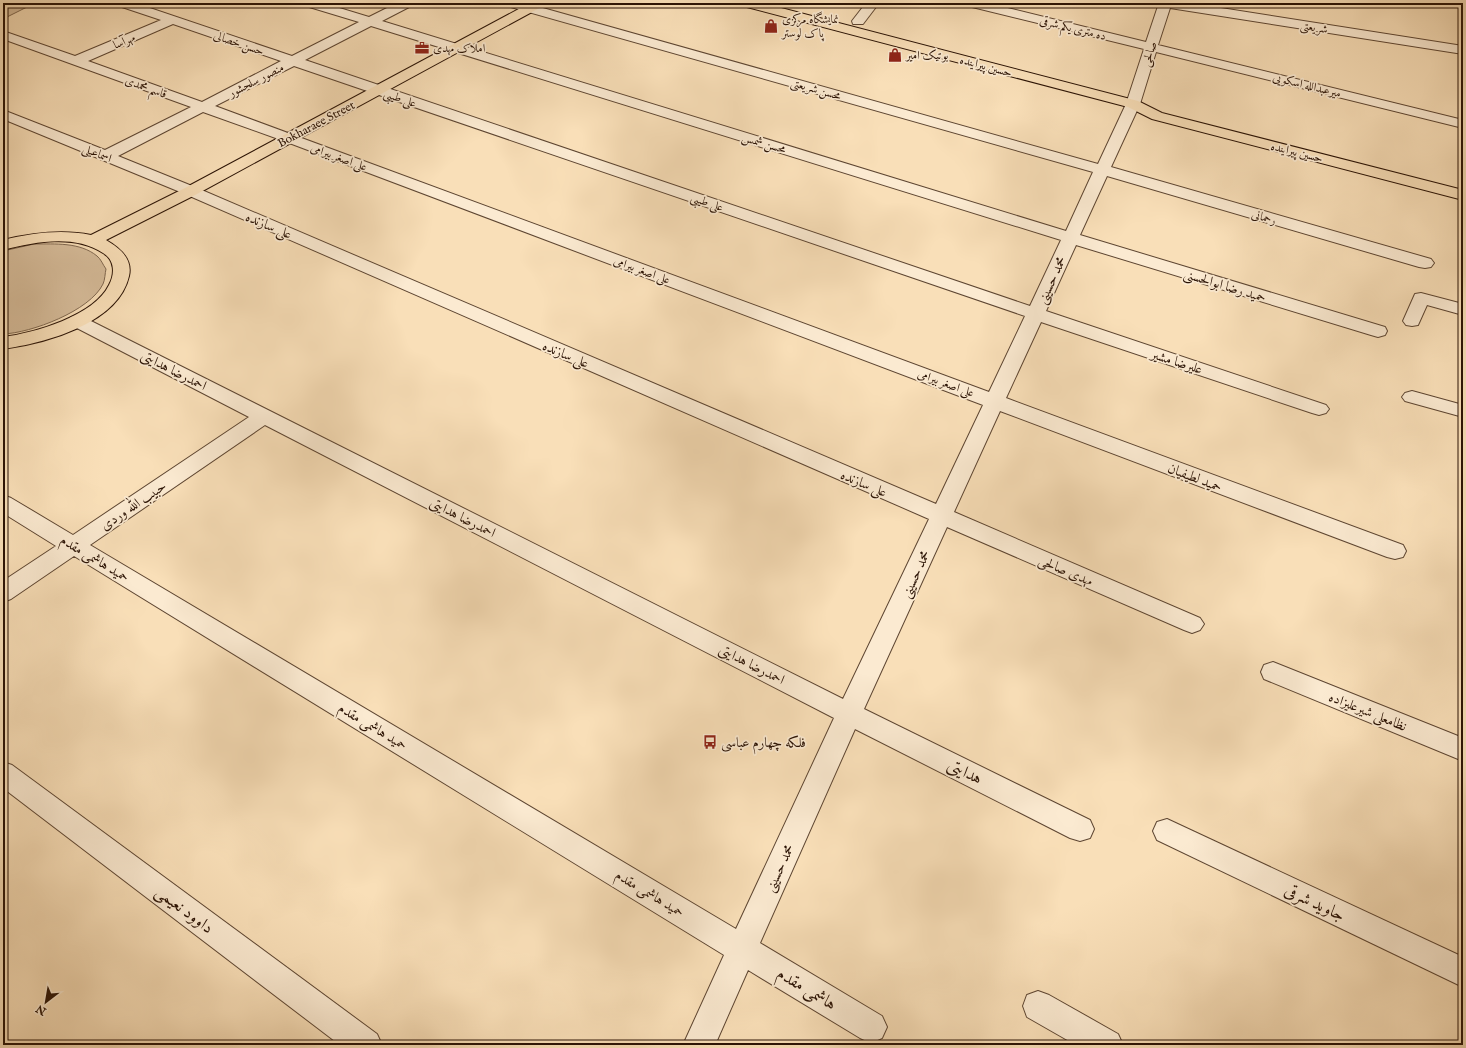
<svg xmlns="http://www.w3.org/2000/svg" width="1466" height="1048" font-family="'IM FELL English',Amiri,serif">
	<style>
		.green { fill: #d6bc9a; stroke: #806850 }
		.lines { fill: none; stroke-linecap: round; stroke-linejoin: round }
		.minor-casing { stroke: #5e4632; stroke-width: 2 }
		.major-casing { stroke: #2b1305; stroke-width: 2 }
		.minor { fill: #fbead1; fill-rule: evenodd }
		.major { fill: #f9dfb8; fill-rule: evenodd }
		.labels { text-anchor: middle; stroke-width: 3.5; stroke-linejoin: round; paint-order: stroke }
		.far-poi-label { font-size: 12px; fill: #2b1305; stroke: #fbead1; text-anchor: start }
		.far-street-label { font-size: 12px; fill: #2b1305; stroke: #fbead1 }
		.street-label { font-size: 14px; fill: #2b1305; stroke: #fbead1 }
		.poi-label { font-size: 14px; fill: #2b1305; stroke: #fbead1; text-anchor: start }
		.near-street-label { font-size: 17px; fill: #2b1305; stroke: #fbead1 }
	</style>
	<rect width="100%" height="100%" fill="#f9dfb8"/>
	<filter id="stains"><feTurbulence type="fractalNoise" baseFrequency=".005" numOctaves="4"/><feColorMatrix values="0 0 0 0 .2 0 0 0 0 .09 0 0 0 0 .02 0 0 0 .5 -.17"/></filter>
	<radialGradient id="worn" r=".72"><stop offset=".6" stop-color="#630" stop-opacity="0"/><stop offset="1" stop-color="#630" stop-opacity=".3"/></radialGradient>
	<!-- green -->
	<g class="green">
		<polygon points="3,3 35,3 3,19"/>
		<path d="M34,244C55,244 80,242 97,256C101,259 103,265 106,269C105,273 105,280 103,284C90,311 31,333 3,334V251Z"/>
	</g>
	<g class="lines">
		<defs>
			<g id="minor">
				<path d="M117,3H135L292,56L359,22L306,6L304,3H323L369,17L397,3H413L411,6L382,21L1066,231L1093,172L507,6L505,3H525L1098,164L1126,104L1144,49L968,6L966,3H987L1146,42L1159,3H1189L1463,46V54L1170,8L1158,45L1463,120V128L1156,52L1140,104L1111,167L1431,259L1434,263L1431,267L1425,268L1419,267L1107,176L1080,235L1385,327L1387,331L1385,335L1378,337L1371,335L1076,245L1046,311L1326,405L1329,409L1326,413L1319,415L1312,413L1041,322L1006,398L1403,545L1406,551L1403,557L1395,559L1387,557L1000,411L954,512L1200,618L1204,624L1200,630L1192,633L1184,630L947,527L864,709L1090,820L1094,829L1090,838L1080,841L1070,838L855,729L760,943L882,1016L887,1027L882,1038L871,1043L860,1038L748,970L715,1045H683L724,955L74,556L11,599L3,602V581L56,546L3,513V495L11,498L73,535L249,417L71,325L68,321L71,317L77,316L83,317L843,699L929,519L185,194L3,119V110L105,150L191,107L3,39V31L75,56L161,20L119,6ZM173,24L281,61L202,102L88,61ZM371,26L1061,240L1030,306L305,60ZM294,66L1025,316L989,392L215,106ZM203,112L284,141L983,405L936,504L197,188L118,156ZM265,425L834,718L736,929L90,545Z"/>
				<polygon points="866,3 879,3 863,24 853,24 852,21"/>
				<polygon points="1421,293 1463,304 1463,315 1427,305 1418,325 1412,326 1406,325 1403,321 1415,294"/>
				<polygon points="1412,391 1463,405 1463,417 1405,401 1402,397 1405,393"/>
				<polygon points="1273,662 1463,738 1463,761 1264,679 1261,672 1264,665"/>
				<polygon points="3,762 12,765 377,1034 382,1045 340,1045 3,788"/>
				<polygon points="1167,819 1463,957 1463,987 1157,840 1153,831 1157,822"/>
				<polygon points="1038,991 1049,995 1118,1034 1123,1045 1076,1045 1027,1017 1023,1006 1027,995"/>
			</g>
			<g id="major">
				<path d="M530,3H545L543,6L197,194L106,240C120,248 133,259 129,276C118,324 45,343 3,349V337C34,333 94,316 109,285C115,274 115,260 103,253C74,234 35,242 3,250V240C32,233 61,229 91,235L185,188Z"/>
				<polygon points="741,3 762,3 1138,101 1162,113 1463,190 1463,200 1152,119 1128,107 743,6"/>
			</g>
		</defs>
		<!-- minor casing -->
		<use href="#minor" class="minor-casing"/>
		<!-- major casing -->
		<use href="#major" class="major-casing"/>
		<!-- minor -->
		<use href="#minor" class="minor"/>
		<!-- major -->
		<use href="#major" class="major"/>
	</g>
	<!-- icons -->
	<defs>
		<symbol id="shop-bare" viewBox="-9 -9 18 18"><path d="M-5-2.5h2.3a2.7 3.5 0 0 1 5.4 0H5L5.5 6h-11ZM-1.5-2.5h3a1.5 2.3 0 0 0-3 0Z" fill="#8f2418" stroke="#fbead1" stroke-width="2.5" paint-order="stroke"/></symbol>
		<symbol id="office-bare" viewBox="-9 -9 18 18"><path d="M-6-3h4V-5.5h4V-3h4V5H-6ZM-1-4.5V-3h2v-1.5ZM-6 0V1H6V0Z" fill="#8f2418" stroke="#fbead1" stroke-width="2.5" paint-order="stroke"/></symbol>
		<symbol id="bus-bare" viewBox="-9 -9 18 18"><path d="M-5-6H5V4H4V6H2V4H-2V6H-4V4H-5ZM-3.5-4V0h7V-4ZM-3.5 1.2v1.5H-2V1.2ZM2 1.2v1.5H3.5V1.2Z" fill="#8f2418" stroke="#fbead1" stroke-width="2.5" paint-order="stroke"/></symbol>
	</defs>
	<g fill-rule="evenodd">
		<use href="#shop-bare" x="761" y="16" width="20" height="20"/>
		<use href="#office-bare" x="412" y="38" width="20" height="20"/>
		<use href="#shop-bare" x="885" y="45" width="20" height="20"/>
		<use href="#bus-bare" x="700" y="732" width="20" height="20"/>
	</g>
	<g class="labels">
		<!-- far-poi labels -->
		<g class="far-poi-label">
			<text x="782" y="23">نمایشگاه مرکزی<tspan x="782" dy="14">پاک لوستر</tspan></text>
			<text x="433" y="52">املاک مهدی</text>
			<text x="906" y="59">بوتیک امیر</text>
		</g>
		<!-- far-street labels -->
		<g class="far-street-label">
			<text transform="translate(1314 27) rotate(9)" y="4">شریعتی</text>
			<text transform="translate(1073 28) rotate(14)" y="4">ده متری یکم شرقی</text>
			<text transform="translate(124 41) rotate(-23)" y="4">مهرآسا</text>
			<text transform="translate(239 43) rotate(19)" y="4">حسن خصالی</text>
			<text transform="translate(1149 54) rotate(-73)" y="4">صالحی</text>
			<text transform="translate(986 66) rotate(15)" y="4">حسین پیراینده</text>
			<text transform="translate(256 80) rotate(-27)" y="4">منصور سلحشور</text>
			<text transform="translate(1307 85) rotate(14)" y="4">میرعبدالله اسکویی</text>
			<text transform="translate(146 87) rotate(20)" y="4">قاسم محمدی</text>
			<text transform="translate(816 89) rotate(16)" y="4">محسن شریعتی</text>
			<text transform="translate(400 98) rotate(19)" y="4">علی طیبی</text>
			<text transform="translate(316 124) rotate(-28)" y="4">Bokharaee Street</text>
			<text transform="translate(764 143) rotate(17)" y="4">محسن شمس</text>
			<text transform="translate(1297 152) rotate(14)" y="4">حسین پیراینده</text>
			<text transform="translate(97 153) rotate(22)" y="4">اسماعیلی</text>
			<text transform="translate(339 157) rotate(20)" y="4">علی اصغر بیرامی</text>
			<text transform="translate(707 202) rotate(19)" y="4">علی طیبی</text>
			<text transform="translate(1264 217) rotate(16)" y="4">رحمانی</text>
			<text transform="translate(642 270) rotate(20)" y="4">علی اصغر بیرامی</text>
			<text transform="translate(946 383) rotate(20)" y="4">علی اصغر بیرامی</text>
		</g>
		<!-- street labels -->
		<g class="street-label">
			<text transform="translate(269 225) rotate(23)" y="5">علی سازنده</text>
			<text transform="translate(1051 280) rotate(-65)" y="5">محمد حسینی</text>
			<text transform="translate(1225 285) rotate(17)" y="5">حمید رضا ابوالحسنی</text>
			<text transform="translate(566 354) rotate(23)" y="5">علی سازنده</text>
			<text transform="translate(1177 361) rotate(18)" y="5">علیرضا مشیر</text>
			<text transform="translate(174 370) rotate(27)" y="5">احمدرضا هدایتی</text>
			<text transform="translate(1195 477) rotate(21)" y="5">حمید لطیفیان</text>
			<text transform="translate(864 483) rotate(23)" y="5">علی سازنده</text>
			<text transform="translate(133 505) rotate(-34)" y="5">حبیب الله وردی</text>
			<text transform="translate(463 517) rotate(27)" y="5">احمدرضا هدایتی</text>
			<text transform="translate(95 558) rotate(31)" y="5">حمید هاشمی مقدم</text>
			<text transform="translate(1066 570) rotate(23)" y="5">مهدی صالحی</text>
			<text transform="translate(915 574) rotate(-65)" y="5">محمد حسینی</text>
			<text transform="translate(752 664) rotate(27)" y="5">احمدرضا هدایتی</text>
			<text transform="translate(1368 711) rotate(22)" y="5">نظامعلی شیرعلیزاده</text>
			<text transform="translate(373 726) rotate(31)" y="5">حمید هاشمی مقدم</text>
			<text transform="translate(779 868) rotate(-65)" y="5">محمد حسینی</text>
			<text transform="translate(650 893) rotate(31)" y="5">حمید هاشمی مقدم</text>
		</g>
		<!-- poi labels -->
		<g class="poi-label">
			<text x="721" y="747">فلکه چهارم عباسی</text>
		</g>
		<!-- near-street labels -->
		<g class="near-street-label">
			<text transform="translate(965 771) rotate(26)" y="6">هدایتی</text>
			<text transform="translate(1315 902) rotate(25)" y="6">جاوید شرقی</text>
			<text transform="translate(185 909) rotate(37)" y="6">داوود نعیمی</text>
			<text transform="translate(807 988) rotate(31)" y="6">هاشمی مقدم</text>
		</g>
	</g>
	<!-- margin -->
	<rect width="1466" height="1048" fill="none" stroke="#f9dfb8" stroke-width="16"/>
	<rect x="4" y="4" width="1458" height="1040" fill="none" stroke="#2b1305" stroke-width="2"/>
	<rect x="8" y="8" width="1450" height="1032" fill="none" stroke="#2b1305"/>
	<!-- north arrow -->
	<g transform="translate(46 1002) rotate(211)" stroke="#fbead1" stroke-width="3" paint-order="stroke">
	<path d="M0-3L7 15L0 10L-7 15Z" fill="#2b1305"/>
	<text y="-6" font-size="11" font-weight="bold" text-anchor="middle" fill="#2b1305">N</text>
	</g>
	<rect width="100%" height="100%" filter="url(#stains)"/>
	<rect width="100%" height="100%" fill="url(#worn)"/>
</svg>
